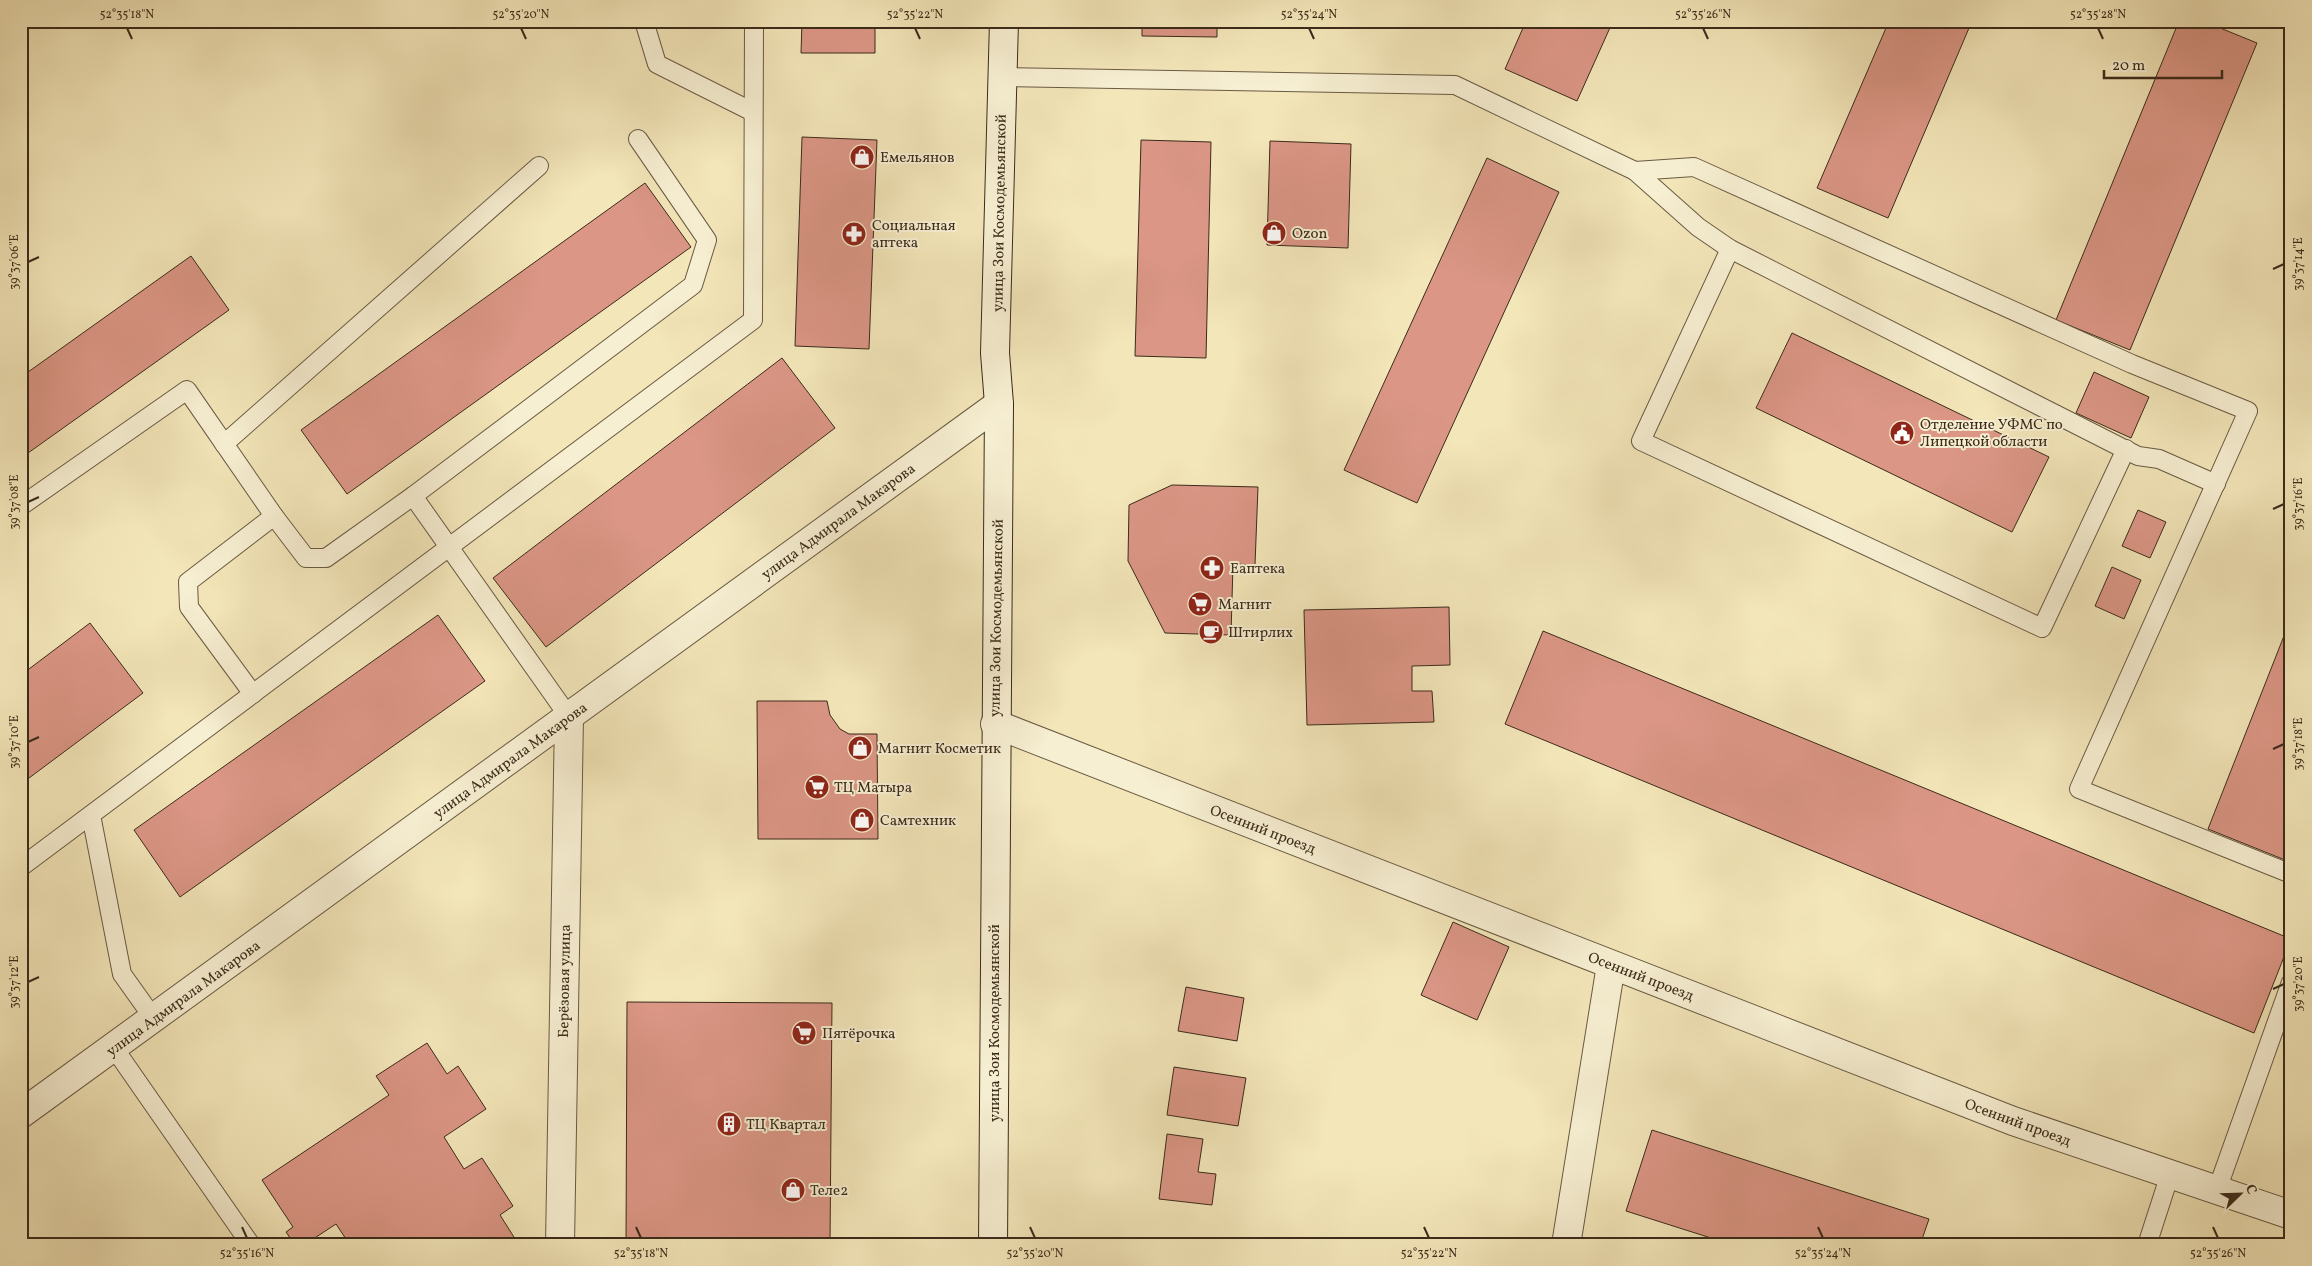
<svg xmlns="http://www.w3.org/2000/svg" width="2312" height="1266" font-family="Vollkorn,serif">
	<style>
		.building { fill: #db9685; stroke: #3b2b1a }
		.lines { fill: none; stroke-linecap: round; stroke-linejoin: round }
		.service-casing { stroke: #695a42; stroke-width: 20 }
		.minor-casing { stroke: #695a42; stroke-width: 30 }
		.tertiary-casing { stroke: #695a42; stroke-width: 30 }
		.secondary-casing { stroke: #3b2b1a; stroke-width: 30 }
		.service { stroke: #f7efd2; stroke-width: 18 }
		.minor { stroke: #f7efd2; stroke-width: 28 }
		.tertiary { stroke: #f7efd2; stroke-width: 28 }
		.secondary { stroke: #f7efd2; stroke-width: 28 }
		.ticks { fill: none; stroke: #3b2b1a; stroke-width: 2 }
		.labels { text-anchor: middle; stroke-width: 4; stroke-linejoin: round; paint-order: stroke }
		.poi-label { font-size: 15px; fill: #3b2b1a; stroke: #f7efd2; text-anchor: start }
		.street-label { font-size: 15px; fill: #3b2b1a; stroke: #f7efd2 }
		.neatline { fill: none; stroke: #3b2b1a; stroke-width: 2 }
		.ticks-label { font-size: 12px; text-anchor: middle; fill: #3b2b1a }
	</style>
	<rect width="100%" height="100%" fill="#f3e6b9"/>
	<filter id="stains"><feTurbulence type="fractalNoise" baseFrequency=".004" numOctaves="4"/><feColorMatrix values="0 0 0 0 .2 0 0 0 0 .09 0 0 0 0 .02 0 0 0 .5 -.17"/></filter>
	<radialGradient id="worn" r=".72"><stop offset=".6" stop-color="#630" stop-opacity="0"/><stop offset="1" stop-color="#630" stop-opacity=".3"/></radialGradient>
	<!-- building -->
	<g class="building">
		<polygon points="802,21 875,21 875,53 801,53"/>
		<polygon points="1142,21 1217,21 1217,37 1142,36"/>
		<polygon points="1526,21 1613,21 1577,101 1505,69"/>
		<polygon points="1889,21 1972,21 1888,218 1817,188"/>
		<polygon points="2179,21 2203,21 2257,43 2130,350 2056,320"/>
		<polygon points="802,137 877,140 869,349 795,346"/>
		<polygon points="1141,140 1211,142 1206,358 1135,356"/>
		<polygon points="1270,141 1351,144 1348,248 1267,245"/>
		<polygon points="1487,158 1559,192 1417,503 1344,470"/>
		<polygon points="645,183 691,247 347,494 301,430"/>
		<polygon points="191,256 229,310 21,458 21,377"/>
		<polygon points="1792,333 2049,457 2012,532 1756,408"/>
		<polygon points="782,358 835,428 546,647 493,578"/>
		<polygon points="2094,372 2149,397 2131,438 2076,413"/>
		<polygon points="1172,485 1258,487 1255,565 1233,564 1231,635 1165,633 1128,561 1129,505"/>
		<polygon points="2138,510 2166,522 2150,558 2122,546"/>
		<polygon points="2112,567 2141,580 2124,619 2095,606"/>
		<polygon points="1449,607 1450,665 1412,666 1412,691 1432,691 1434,722 1307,725 1304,610"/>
		<polygon points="438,615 485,681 180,897 134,830"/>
		<polygon points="2291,618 2291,846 2285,860 2208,829"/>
		<polygon points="90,623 143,693 21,784 21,675"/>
		<polygon points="1543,631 2291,939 2254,1033 1505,724"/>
		<polygon points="757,701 827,701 830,715 840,729 849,734 877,734 878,839 758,839"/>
		<polygon points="1453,922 1509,947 1477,1020 1421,995"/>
		<polygon points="1186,987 1244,998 1237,1041 1178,1031"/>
		<polygon points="627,1002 832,1003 830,1245 626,1245"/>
		<polygon points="427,1043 447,1074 458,1066 486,1109 444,1137 464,1169 482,1158 513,1206 500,1215 519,1245 350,1245 336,1224 304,1245 295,1245 286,1232 293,1227 262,1180 389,1095 376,1076"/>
		<polygon points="1174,1067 1246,1078 1238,1126 1167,1115"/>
		<polygon points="1652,1130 1929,1219 1920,1245 1733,1245 1626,1211"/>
		<polygon points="1167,1134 1203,1139 1198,1172 1216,1174 1212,1205 1159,1199"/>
	</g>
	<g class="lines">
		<defs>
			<g id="service">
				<polyline points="644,21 657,64 753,112"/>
				<polyline points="1002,77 1455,85 1635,171 1694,167 2132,364 2248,411 2079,789 2291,874"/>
				<polyline points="1635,171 1698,227 1730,249 2138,456 2159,459 2216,484"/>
				<polyline points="1730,249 1641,441 2042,628 2126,449"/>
				<polyline points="224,444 539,166"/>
				<polyline points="413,496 569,717"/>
				<polyline points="21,506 187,390 274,516 188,582 189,607 253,694"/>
				<polyline points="274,516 306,558 326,558 413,496 693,285 707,240 638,139"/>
				<polyline points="91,815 122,974 154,1019"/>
				<polyline points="21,867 753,320 754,21"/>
				<polyline points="114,1048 251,1245"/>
				<polyline points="2217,1190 2291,982"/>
				<polyline points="2147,1245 2170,1174"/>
			</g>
			<g id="minor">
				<polyline points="995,724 2013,1121 2291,1215"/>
				<polyline points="560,1245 569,717"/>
				<polyline points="1566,1245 1611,965"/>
			</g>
			<polyline id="tertiary" points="21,1114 999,404"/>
			<polyline id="secondary" points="993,1245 999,404 995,353 1004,21"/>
		</defs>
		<!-- service casing -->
		<use href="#service" class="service-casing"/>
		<!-- minor casing -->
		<use href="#minor" class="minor-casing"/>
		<!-- tertiary casing -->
		<use href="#tertiary" class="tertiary-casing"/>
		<!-- secondary casing -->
		<use href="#secondary" class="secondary-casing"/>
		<!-- service -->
		<use href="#service" class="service"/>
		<!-- minor -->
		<use href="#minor" class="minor"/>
		<!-- tertiary -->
		<use href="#tertiary" class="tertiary"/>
		<!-- secondary -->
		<use href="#secondary" class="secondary"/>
	</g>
	<!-- ticks -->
	<path class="ticks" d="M127,28L132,39M521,28L526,39M915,28L920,39M1309,28L1314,39M1703,28L1708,39M2098,28L2103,39M28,262L39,257M2273,269L2284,264M28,502L39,497M2273,509L2284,504M28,742L39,737M2273,749L2284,744M28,982L39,977M2273,989L2284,984M242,1227L247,1238M636,1227L641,1238M1030,1227L1035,1238M1424,1227L1429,1238M1818,1227L1823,1238M2213,1227L2218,1238"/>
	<!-- icons -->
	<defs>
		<symbol id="shop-disc" viewBox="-11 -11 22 22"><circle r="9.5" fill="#8f2418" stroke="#f7efd2"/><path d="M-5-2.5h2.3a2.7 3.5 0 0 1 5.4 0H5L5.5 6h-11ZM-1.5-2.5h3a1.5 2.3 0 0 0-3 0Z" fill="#fff"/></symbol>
		<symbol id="pharmacy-disc" viewBox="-11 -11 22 22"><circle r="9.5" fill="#8f2418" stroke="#f7efd2"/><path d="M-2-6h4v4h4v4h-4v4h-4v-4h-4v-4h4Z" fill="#fff"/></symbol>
		<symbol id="civic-disc" viewBox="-11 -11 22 22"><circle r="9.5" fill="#8f2418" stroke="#f7efd2"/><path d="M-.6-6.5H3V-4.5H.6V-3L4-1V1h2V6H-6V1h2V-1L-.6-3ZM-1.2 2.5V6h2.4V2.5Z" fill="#fff"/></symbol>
		<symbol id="supermarket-disc" viewBox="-11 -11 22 22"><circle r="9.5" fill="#8f2418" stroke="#f7efd2"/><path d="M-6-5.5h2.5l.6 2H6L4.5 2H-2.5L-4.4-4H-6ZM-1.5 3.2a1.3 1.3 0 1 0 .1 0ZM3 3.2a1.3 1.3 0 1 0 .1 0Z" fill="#fff"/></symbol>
		<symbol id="cafe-disc" viewBox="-11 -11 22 22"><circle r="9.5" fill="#8f2418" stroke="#f7efd2"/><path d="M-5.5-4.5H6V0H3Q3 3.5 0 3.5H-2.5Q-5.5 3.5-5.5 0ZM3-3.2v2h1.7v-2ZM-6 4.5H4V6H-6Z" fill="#fff"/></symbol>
		<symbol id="building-disc" viewBox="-11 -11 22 22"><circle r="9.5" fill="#8f2418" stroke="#f7efd2"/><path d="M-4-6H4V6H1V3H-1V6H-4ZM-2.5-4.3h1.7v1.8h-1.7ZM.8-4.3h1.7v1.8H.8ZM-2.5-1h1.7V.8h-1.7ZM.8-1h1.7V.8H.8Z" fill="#fff"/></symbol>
	</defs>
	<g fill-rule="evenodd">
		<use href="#shop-disc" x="848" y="143" width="28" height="28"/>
		<use href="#shop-disc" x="1260" y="219" width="28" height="28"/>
		<use href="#pharmacy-disc" x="840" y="220" width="28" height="28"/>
		<use href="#civic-disc" x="1888" y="419" width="28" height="28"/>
		<use href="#pharmacy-disc" x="1198" y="554" width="28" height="28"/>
		<use href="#supermarket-disc" x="1186" y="590" width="28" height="28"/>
		<use href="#cafe-disc" x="1197" y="618" width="28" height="28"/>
		<use href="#shop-disc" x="846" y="734" width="28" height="28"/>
		<use href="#supermarket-disc" x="803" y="773" width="28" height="28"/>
		<use href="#shop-disc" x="848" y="806" width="28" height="28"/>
		<use href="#supermarket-disc" x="790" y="1019" width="28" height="28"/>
		<use href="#building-disc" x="715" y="1110" width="28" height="28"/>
		<use href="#shop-disc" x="779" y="1176" width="28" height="28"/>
	</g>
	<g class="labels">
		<!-- poi labels -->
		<g class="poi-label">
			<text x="880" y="162">Емельянов</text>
			<text x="872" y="230">Социальная<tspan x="872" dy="17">аптека</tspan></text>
			<text x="1292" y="238">Ozon</text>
			<text x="1920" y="429">Отделение УФМС по<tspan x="1920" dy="17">Липецкой области</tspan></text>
			<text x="1230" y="573">Еаптека</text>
			<text x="1218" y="609">Магнит</text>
			<text x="1228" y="637">Штирлих</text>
			<text x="878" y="753">Магнит Косметик</text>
			<text x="834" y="792">ТЦ Матыра</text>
			<text x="880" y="825">Самтехник</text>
			<text x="822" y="1038">Пятёрочка</text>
			<text x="746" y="1129">ТЦ Квартал</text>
			<text x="810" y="1195">Теле2</text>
		</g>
		<!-- street labels -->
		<g class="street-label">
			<text transform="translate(999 213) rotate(-89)" y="5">улица Зои Космодемьянской</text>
			<text transform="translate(838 521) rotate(-36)" y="5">улица Адмирала Макарова</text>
			<text transform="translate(996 618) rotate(-89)" y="5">улица Зои Космодемьянской</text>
			<text transform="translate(510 760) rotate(-36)" y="5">улица Адмирала Макарова</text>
			<text transform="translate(1263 829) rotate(21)" y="5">Осенний проезд</text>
			<text transform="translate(1641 976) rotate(21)" y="5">Осенний проезд</text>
			<text transform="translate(564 981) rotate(-89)" y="5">Берёзовая улица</text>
			<text transform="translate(183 998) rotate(-36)" y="5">улица Адмирала Макарова</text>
			<text transform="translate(994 1023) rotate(-90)" y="5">улица Зои Космодемьянской</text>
			<text transform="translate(2018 1122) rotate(20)" y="5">Осенний проезд</text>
		</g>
	</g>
	<!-- margin -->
	<rect width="2312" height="1266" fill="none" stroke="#f3e6b9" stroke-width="55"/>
	<!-- north arrow -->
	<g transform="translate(2240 1194) rotate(67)" stroke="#f7efd2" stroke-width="4" paint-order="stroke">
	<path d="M0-4L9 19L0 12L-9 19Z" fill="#3b2b1a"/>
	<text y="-8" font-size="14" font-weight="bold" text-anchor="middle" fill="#3b2b1a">С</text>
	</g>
	<!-- scale -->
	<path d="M2104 70v8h118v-8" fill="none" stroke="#3b2b1a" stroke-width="2.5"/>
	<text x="2112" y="70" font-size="15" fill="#3b2b1a" stroke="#f7efd2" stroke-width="4" paint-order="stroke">20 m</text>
	<rect x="28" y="28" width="2256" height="1210" class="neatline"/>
	<g class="ticks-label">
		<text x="127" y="18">52°35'18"N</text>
		<text x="521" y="18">52°35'20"N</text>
		<text x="915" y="18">52°35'22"N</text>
		<text x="1309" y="18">52°35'24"N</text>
		<text x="1703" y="18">52°35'26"N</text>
		<text x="2098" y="18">52°35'28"N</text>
		<text transform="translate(14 262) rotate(-90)" y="4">39°37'06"E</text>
		<text transform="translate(2298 264) rotate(-90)" y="4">39°37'14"E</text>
		<text transform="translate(14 502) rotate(-90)" y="4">39°37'08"E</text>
		<text transform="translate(2298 504) rotate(-90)" y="4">39°37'16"E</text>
		<text transform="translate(14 742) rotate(-90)" y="4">39°37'10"E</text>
		<text transform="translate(2298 744) rotate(-90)" y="4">39°37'18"E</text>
		<text transform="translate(14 982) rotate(-90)" y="4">39°37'12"E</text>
		<text transform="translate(2298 984) rotate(-90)" y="4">39°37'20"E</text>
		<text x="247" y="1257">52°35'16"N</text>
		<text x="641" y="1257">52°35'18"N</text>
		<text x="1035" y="1257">52°35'20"N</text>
		<text x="1429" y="1257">52°35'22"N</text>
		<text x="1823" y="1257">52°35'24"N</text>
		<text x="2218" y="1257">52°35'26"N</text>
	</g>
	<rect width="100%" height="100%" filter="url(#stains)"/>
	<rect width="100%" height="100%" fill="url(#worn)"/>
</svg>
